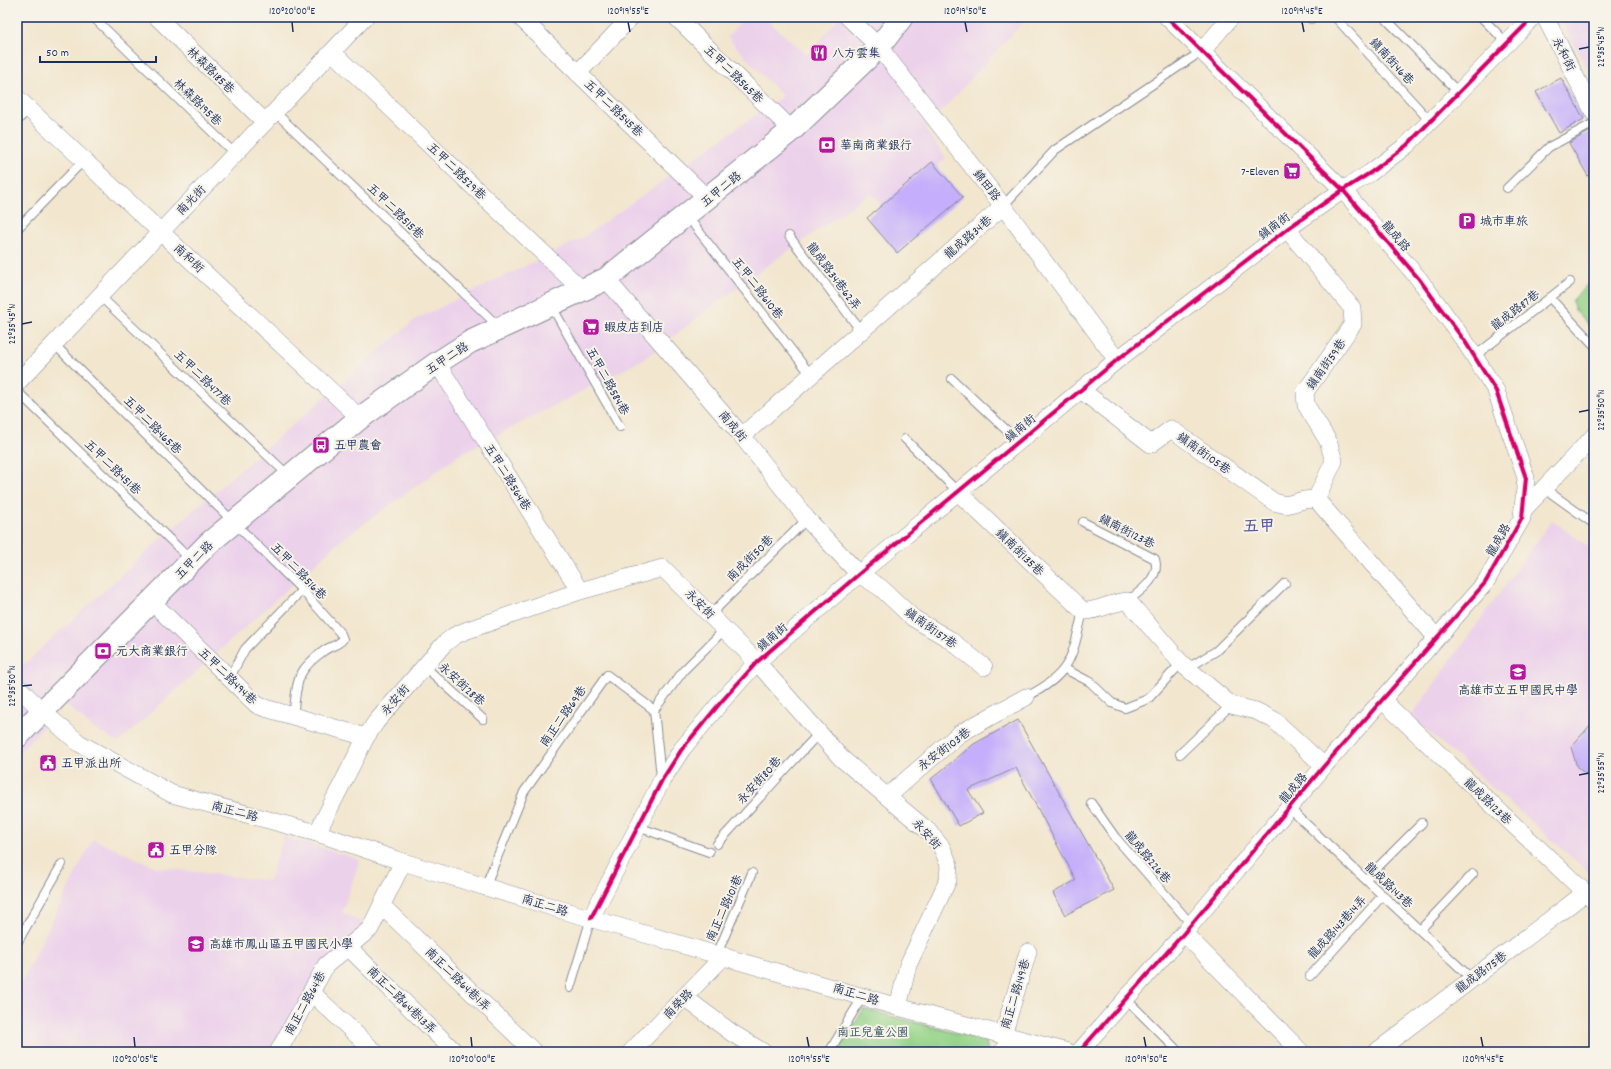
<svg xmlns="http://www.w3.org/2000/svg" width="1611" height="1069" font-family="Dekko,'LXGW WenKai TC',sans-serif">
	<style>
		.built { fill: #ecd1eb }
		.green { fill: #95d388; stroke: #588173 }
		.building { fill: #c5aefb }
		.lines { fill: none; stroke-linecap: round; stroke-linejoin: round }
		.lane-casing { stroke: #868a96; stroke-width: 10 }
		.street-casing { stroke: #868a96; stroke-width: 18 }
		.secondary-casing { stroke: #868a96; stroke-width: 24 }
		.lane { stroke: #fff; stroke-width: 8 }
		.street { stroke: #fff; stroke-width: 17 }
		.secondary { stroke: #fff; stroke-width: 22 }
		.cycleway-casing { stroke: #f7f3e8; stroke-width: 6 }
		.cycleway { stroke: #d6006c; stroke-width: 4 }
		.ticks { fill: none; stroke: #1b2f5e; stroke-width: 1.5 }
		.labels { text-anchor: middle; stroke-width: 4; stroke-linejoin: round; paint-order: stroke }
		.poi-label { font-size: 12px; fill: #1b2f5e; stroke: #f7f3e8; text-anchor: start }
		.street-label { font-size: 12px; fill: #1b2f5e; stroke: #f7f3e8 }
		.park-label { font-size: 12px; fill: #3a5868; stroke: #f7f3e8 }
		.district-label { font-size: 16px; font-weight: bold; fill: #565b95; stroke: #f7f3e8 }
		.neatline { fill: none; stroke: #1b2f5e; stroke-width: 1.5 }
		.ticks-label { font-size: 10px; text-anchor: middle; fill: #1b2f5e }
	</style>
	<rect width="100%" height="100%" fill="#f7f3e8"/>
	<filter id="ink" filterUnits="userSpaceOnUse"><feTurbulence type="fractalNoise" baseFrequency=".025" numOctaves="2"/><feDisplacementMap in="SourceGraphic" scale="8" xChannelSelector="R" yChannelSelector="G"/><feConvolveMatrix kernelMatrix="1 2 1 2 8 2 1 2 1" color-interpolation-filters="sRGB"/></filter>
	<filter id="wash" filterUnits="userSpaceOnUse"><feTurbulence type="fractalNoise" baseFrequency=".012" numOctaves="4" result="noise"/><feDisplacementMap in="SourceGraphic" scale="16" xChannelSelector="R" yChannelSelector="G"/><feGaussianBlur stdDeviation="0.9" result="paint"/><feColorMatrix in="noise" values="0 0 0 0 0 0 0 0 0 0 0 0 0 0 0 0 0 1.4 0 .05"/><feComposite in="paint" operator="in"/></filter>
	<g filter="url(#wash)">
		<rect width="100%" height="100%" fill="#f2e6ce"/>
		<!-- built -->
		<g class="built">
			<polygon points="746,17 763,17 807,55 840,17 1028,17 925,129 946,158 888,212 870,193 743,283 644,359 459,455 340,541 119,742 97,731 65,704 17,755 17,671 167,533 416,319 581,239 782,96 727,37"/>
			<polygon points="1559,17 1594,17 1594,80"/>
			<polygon points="1552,520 1594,551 1594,877 1411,716"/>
			<polygon points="284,836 360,860 342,912 370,927 334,961 283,1052 17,1052 17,991 93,839 156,867 269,881"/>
		</g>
		<!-- green -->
		<g class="green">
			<polygon points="1594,277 1594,331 1575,310 1572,301"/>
			<polygon points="864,1009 986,1041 988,1052 837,1052"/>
		</g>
		<g id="blocks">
			<!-- building -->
			<g class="building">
				<polygon points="1561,78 1584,119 1559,133 1536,92"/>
				<polygon points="1592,130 1594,134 1594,173 1588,176 1569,143"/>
				<polygon points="932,162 963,197 897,253 867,218"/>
				<polygon points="1018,720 1114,890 1065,915 1053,893 1076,880 1016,768 968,790 983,813 959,826 931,779 974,744"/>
				<polygon points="1594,721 1594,781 1577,767 1571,747"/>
			</g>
		</g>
	</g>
	<g filter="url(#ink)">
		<use href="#blocks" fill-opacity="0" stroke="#868a96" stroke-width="1"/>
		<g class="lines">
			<defs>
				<g id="lane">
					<polyline points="93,17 235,154"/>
					<polyline points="1309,17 1311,19 1313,17"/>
					<polyline points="1335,17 1430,121"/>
					<polyline points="1384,17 1459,93"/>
					<polyline points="1481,17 1507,43"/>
					<polyline points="275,112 498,326"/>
					<polyline points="17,121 29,109"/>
					<polyline points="1507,188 1549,147 1594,123"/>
					<polyline points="1003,206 1055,150 1202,51"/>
					<polyline points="687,216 811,375"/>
					<polyline points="17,229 84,160"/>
					<polyline points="789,236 861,331"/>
					<polyline points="100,296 289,476"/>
					<polyline points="1550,298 1594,345"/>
					<polyline points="551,305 620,427"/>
					<path d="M54,344L302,590L341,634L343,639C339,645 331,646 325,650C294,672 298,681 293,716"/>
					<polyline points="1475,356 1570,282"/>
					<polyline points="952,379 1019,442"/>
					<polyline points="17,391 191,560"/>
					<polyline points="905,439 958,492"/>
					<polyline points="1545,489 1594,524"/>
					<path d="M1083,522L1155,559C1161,578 1140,591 1128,601"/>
					<polyline points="711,614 807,519"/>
					<polyline points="424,666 483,719"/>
					<polyline points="1188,668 1216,651 1285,583"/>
					<polyline points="1065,669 1090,682 1112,703 1125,708 1148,699 1181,663"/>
					<polyline points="230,677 245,649 302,590"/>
					<path d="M1026,697C1072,674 1072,657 1083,611"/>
					<polyline points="654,710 684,670 725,629"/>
					<polyline points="1180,754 1231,705"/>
					<polyline points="1091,803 1115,837 1191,924"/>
					<polyline points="1289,808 1472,979"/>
					<polyline points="638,827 709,852"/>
					<polyline points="717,844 819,733"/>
					<polyline points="1366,879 1422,823"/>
					<polyline points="485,887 524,792 607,675 654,710 661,777"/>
					<polyline points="1420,930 1473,874"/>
					<polyline points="17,943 62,864"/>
					<polyline points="717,954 752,873"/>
					<polyline points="1310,976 1383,895"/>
					<polyline points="570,988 591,918"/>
					<polyline points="1126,999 1179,1052"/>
					<polyline points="829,1052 863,996"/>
				</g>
				<g id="street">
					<polyline points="157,17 265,122"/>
					<polyline points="520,17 708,199"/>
					<polyline points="676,17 792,130"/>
					<polyline points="848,17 879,47 1003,206 1117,360"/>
					<polyline points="1545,17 1594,113"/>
					<polyline points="1202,51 1231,17"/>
					<polyline points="332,52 582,290"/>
					<polyline points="578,73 631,17"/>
					<polyline points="17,98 360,418"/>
					<polyline points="1287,229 1352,308 1353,324 1305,392 1306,405 1328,441 1334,461 1316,499 1436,637"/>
					<polyline points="606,279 742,436 807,519 859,574 881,588 913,618 949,639 984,667"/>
					<polyline points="437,363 580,591"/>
					<polyline points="17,383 365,17"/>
					<polyline points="1081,390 1151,444 1171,429 1274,502 1286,505 1304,500 1316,499"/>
					<polyline points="742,436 1003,206"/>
					<path d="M958,492L1083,611C1099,612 1112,601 1128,601L1181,663L1231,705L1256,711L1274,720L1324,766"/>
					<polyline points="1523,510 1594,436"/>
					<polyline points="152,602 257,705 265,708 366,737"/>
					<polyline points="17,686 42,711 79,743 172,794 317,833 403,862 572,913 898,1007 1068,1052"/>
					<polyline points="1382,700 1594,901"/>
					<polyline points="888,796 959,734 1026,697"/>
					<polyline points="317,833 366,737 376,722 444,644 454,636 465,631 580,591 663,568 757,662 841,758 928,831 942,848 949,865 948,880 908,965 898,1007"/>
					<polyline points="382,906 534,1052"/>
					<polyline points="591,918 662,780 682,749 721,702 757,662 859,574 1117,360 1287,229 1343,190 1370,173 1407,145 1533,17"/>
					<polyline points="1184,933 1301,1052"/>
					<polyline points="348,947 455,1052"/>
					<polyline points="311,992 375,1052"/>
					<polyline points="684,997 732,1033 763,1052"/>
					<polyline points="1003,1035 1028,952"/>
					<polyline points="278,1052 326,965 370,929 403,862"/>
					<polyline points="631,1052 724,956"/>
					<polyline points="1002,1052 1015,1039"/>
					<polyline points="1079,1052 1184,933 1324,766 1485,583 1522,518 1526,478 1496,391 1466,343 1419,279 1343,190 1167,17"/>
					<polyline points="1376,1052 1585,893"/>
				</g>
				<polyline id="secondary" points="17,737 209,543 360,418 437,363 470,342 606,279 792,130 879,47 902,17"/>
			</defs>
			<!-- lane casing -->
			<use href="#lane" class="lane-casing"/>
			<!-- street casing -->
			<use href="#street" class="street-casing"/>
			<!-- secondary casing -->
			<use href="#secondary" class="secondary-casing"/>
			<!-- lane -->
			<use href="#lane" class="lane"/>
			<!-- street -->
			<use href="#street" class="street"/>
			<!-- secondary -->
			<use href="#secondary" class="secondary"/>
			<defs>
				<g id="cycleway">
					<polyline points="591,918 662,780 682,749 721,702 757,662 859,574 1117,360 1287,229 1343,190 1370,173 1407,145 1533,17"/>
					<polyline points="1079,1052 1184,933 1324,766 1485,583 1522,518 1526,478 1496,391 1466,343 1419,279 1343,190 1167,17"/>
				</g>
			</defs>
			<!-- cycleway casing -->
			<use href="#cycleway" class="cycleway-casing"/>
			<!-- cycleway -->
			<use href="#cycleway" class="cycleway"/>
		</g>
	</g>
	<!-- ticks -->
	<path class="ticks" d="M292,22L293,32M628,22L630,32M965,22L967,32M1302,22L1304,32M1579,49L1589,47M22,324L32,322M1579,412L1589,410M22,686L32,685M1579,775L1589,773M134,1037L135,1047M471,1037L472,1047M807,1037L809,1047M1144,1037L1146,1047M1481,1037L1483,1047"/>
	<!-- icons -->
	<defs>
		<symbol id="restaurant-square" viewBox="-11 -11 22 22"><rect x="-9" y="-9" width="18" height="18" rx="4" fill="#b5179e" stroke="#f7f3e8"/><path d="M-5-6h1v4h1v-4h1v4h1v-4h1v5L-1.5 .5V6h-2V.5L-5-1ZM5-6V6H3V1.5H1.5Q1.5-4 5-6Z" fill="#fff"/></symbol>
		<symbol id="bank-square" viewBox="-11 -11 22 22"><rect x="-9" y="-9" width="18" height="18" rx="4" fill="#b5179e" stroke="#f7f3e8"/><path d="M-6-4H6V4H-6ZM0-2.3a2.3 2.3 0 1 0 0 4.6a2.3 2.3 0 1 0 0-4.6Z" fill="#fff"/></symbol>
		<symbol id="supermarket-square" viewBox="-11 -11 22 22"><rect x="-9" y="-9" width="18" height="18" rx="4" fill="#b5179e" stroke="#f7f3e8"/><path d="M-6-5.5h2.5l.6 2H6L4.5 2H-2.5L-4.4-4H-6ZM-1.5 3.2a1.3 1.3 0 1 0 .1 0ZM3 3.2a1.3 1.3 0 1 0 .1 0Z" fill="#fff"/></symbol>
		<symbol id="parking-square" viewBox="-11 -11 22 22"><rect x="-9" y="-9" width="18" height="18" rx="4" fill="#b5179e" stroke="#f7f3e8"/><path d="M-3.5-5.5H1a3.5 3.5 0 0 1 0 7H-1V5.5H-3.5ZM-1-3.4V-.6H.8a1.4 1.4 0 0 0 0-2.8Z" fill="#fff"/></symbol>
		<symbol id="bus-square" viewBox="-11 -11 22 22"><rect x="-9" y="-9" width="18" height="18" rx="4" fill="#b5179e" stroke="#f7f3e8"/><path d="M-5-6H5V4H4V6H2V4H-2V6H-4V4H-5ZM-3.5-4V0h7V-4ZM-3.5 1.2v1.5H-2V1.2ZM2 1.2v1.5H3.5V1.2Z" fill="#fff"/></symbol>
		<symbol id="school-square" viewBox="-11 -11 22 22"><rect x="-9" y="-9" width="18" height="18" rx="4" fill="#b5179e" stroke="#f7f3e8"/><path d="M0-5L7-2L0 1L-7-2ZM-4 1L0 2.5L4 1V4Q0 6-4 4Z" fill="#fff"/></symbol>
		<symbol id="civic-square" viewBox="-11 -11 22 22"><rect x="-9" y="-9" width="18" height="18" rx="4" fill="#b5179e" stroke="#f7f3e8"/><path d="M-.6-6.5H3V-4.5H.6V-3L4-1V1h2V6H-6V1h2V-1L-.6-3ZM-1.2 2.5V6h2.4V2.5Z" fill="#fff"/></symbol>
	</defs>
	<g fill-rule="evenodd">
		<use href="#restaurant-square" x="809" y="43" width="20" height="20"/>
		<use href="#bank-square" x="817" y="135" width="20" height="20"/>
		<use href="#supermarket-square" x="1282" y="161" width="20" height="20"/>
		<use href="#parking-square" x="1457" y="211" width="20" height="20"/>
		<use href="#supermarket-square" x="581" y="317" width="20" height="20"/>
		<use href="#bus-square" x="311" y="435" width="20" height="20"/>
		<use href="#bank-square" x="93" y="641" width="20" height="20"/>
		<use href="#school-square" x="1508" y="662" width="20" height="20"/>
		<use href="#civic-square" x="38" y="753" width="20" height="20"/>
		<use href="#civic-square" x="146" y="840" width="20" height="20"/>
		<use href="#school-square" x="186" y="934" width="20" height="20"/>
	</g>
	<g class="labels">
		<!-- poi labels -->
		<g class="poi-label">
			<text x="832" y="57">八方雲集</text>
			<text x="840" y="149">華南商業銀行</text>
			<text x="1279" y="175" text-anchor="end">7-Eleven</text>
			<text x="1480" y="225">城市車旅</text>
			<text x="604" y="331">蝦皮店到店</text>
			<text x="334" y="449">五甲農會</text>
			<text x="116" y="655">元大商業銀行</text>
			<text x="1518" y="694" text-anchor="middle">高雄市立五甲國民中學</text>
			<text x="61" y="767">五甲派出所</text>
			<text x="169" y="854">五甲分隊</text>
			<text x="209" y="948">高雄市鳳山區五甲國民小學</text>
		</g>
		<!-- street labels -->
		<g class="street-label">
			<text transform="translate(1564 54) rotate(63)" y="4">永和街</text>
			<text transform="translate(1392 61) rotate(47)" y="4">鎮南街46巷</text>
			<text transform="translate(211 70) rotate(44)" y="4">林森路185巷</text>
			<text transform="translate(734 74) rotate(44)" y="4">五甲二路565巷</text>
			<text transform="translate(198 102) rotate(44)" y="4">林森路195巷</text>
			<text transform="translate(614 108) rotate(44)" y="4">五甲二路545巷</text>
			<text transform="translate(457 171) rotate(44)" y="4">五甲二路529巷</text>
			<text transform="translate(987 185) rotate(52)" y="4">錦田路</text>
			<text transform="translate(721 189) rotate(-39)" y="4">五甲二路</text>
			<text transform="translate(191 200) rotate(-46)" y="4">南光街</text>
			<text transform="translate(396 211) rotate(44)" y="4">五甲二路515巷</text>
			<text transform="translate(1274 226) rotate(-37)" y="4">鎮南街</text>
			<text transform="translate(1396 236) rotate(49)" y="4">龍成路</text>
			<text transform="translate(968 237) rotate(-41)" y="4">龍成路34巷</text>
			<text transform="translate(189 258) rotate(43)" y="4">南和街</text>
			<text transform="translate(834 276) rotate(53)" y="4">龍成路34巷62弄</text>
			<text transform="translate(758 288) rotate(52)" y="4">五甲二路610巷</text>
			<text transform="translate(1515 310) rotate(-38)" y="4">龍成路87巷</text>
			<text transform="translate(447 358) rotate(-33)" y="4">五甲二路</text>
			<text transform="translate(1326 364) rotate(-55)" y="4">鎮南街59巷</text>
			<text transform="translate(203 378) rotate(44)" y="4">五甲二路477巷</text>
			<text transform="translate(608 381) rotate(61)" y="4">五甲二路584巷</text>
			<text transform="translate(153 425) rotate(45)" y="4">五甲二路465巷</text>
			<text transform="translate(733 426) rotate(50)" y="4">南成街</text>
			<text transform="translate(1020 428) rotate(-40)" y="4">鎮南街</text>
			<text transform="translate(1204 453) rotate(35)" y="4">鎮南街105巷</text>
			<text transform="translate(113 467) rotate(44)" y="4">五甲二路451巷</text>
			<text transform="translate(508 477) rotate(58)" y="4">五甲二路564巷</text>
			<text transform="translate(1127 531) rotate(27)" y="4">鎮南街123巷</text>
			<text transform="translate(1498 540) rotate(-60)" y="4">龍成路</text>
			<text transform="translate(1020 552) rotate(44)" y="4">鎮南街135巷</text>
			<text transform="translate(750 558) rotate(-45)" y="4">南成街50巷</text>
			<text transform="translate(194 560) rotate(-45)" y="4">五甲二路</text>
			<text transform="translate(299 571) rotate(46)" y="4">五甲二路516巷</text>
			<text transform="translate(700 604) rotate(45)" y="4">永安街</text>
			<text transform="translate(931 628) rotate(35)" y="4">鎮南街157巷</text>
			<text transform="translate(772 637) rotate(-41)" y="4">鎮南街</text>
			<text transform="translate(228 676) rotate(44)" y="4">五甲二路494巷</text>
			<text transform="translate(462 684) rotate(42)" y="4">永安街28巷</text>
			<text transform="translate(395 700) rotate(-49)" y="4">永安街</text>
			<text transform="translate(563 716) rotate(-55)" y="4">南正二路69巷</text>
			<text transform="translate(944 749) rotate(-37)" y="4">永安街103巷</text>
			<text transform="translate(759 780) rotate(-48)" y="4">永安街80巷</text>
			<text transform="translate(1293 788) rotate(-50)" y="4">龍成路</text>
			<text transform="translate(1488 801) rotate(44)" y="4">龍成路123巷</text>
			<text transform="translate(235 811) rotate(15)" y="4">南正二路</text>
			<text transform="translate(927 834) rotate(48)" y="4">永安街</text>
			<text transform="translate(1148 857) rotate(50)" y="4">龍成路226巷</text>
			<text transform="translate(1389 885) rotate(43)" y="4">龍成路143巷</text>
			<text transform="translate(545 905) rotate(17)" y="4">南正二路</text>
			<text transform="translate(724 908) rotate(-66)" y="4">南正二路101巷</text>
			<text transform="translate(1337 927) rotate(-48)" y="4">龍成路143巷14弄</text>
			<text transform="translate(1481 972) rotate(-37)" y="4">龍成路175巷</text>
			<text transform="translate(458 979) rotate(44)" y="4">南正二路64巷1弄</text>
			<text transform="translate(856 994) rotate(17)" y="4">南正二路</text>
			<text transform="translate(1015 994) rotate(-73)" y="4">南正二路149巷</text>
			<text transform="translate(402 1000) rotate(44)" y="4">南正二路64巷13弄</text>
			<text transform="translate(305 1003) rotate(-61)" y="4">南正二路64巷</text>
			<text transform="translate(678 1004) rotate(-46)" y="4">南榮路</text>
		</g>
		<!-- park labels -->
		<g class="park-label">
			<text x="873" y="1036">南正兒童公園</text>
		</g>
		<!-- district labels -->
		<g class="district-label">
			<text x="1259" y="531">五甲</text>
		</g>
	</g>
	<!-- margin -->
	<rect width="1611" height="1069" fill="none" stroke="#f7f3e8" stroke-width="44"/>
	<!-- scale -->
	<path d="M40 56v6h116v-6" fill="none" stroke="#1b2f5e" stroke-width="2"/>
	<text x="46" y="56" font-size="12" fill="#1b2f5e" stroke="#f7f3e8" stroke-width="3" paint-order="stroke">50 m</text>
	<rect x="22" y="22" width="1567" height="1025" class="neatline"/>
	<g class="ticks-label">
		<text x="292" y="14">120°20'00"E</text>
		<text x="628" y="14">120°19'55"E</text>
		<text x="965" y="14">120°19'50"E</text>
		<text x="1302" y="14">120°19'45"E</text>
		<text transform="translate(1600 47) rotate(-90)" y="4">22°35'45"N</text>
		<text transform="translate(11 324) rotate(-90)" y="4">22°35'45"N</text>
		<text transform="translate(1600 410) rotate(-90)" y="4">22°35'50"N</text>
		<text transform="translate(11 686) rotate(-90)" y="4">22°35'50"N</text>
		<text transform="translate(1600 773) rotate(-90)" y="4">22°35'55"N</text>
		<text x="135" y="1062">120°20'05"E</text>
		<text x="472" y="1062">120°20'00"E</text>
		<text x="809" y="1062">120°19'55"E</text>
		<text x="1146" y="1062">120°19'50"E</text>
		<text x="1483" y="1062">120°19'45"E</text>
	</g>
</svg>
